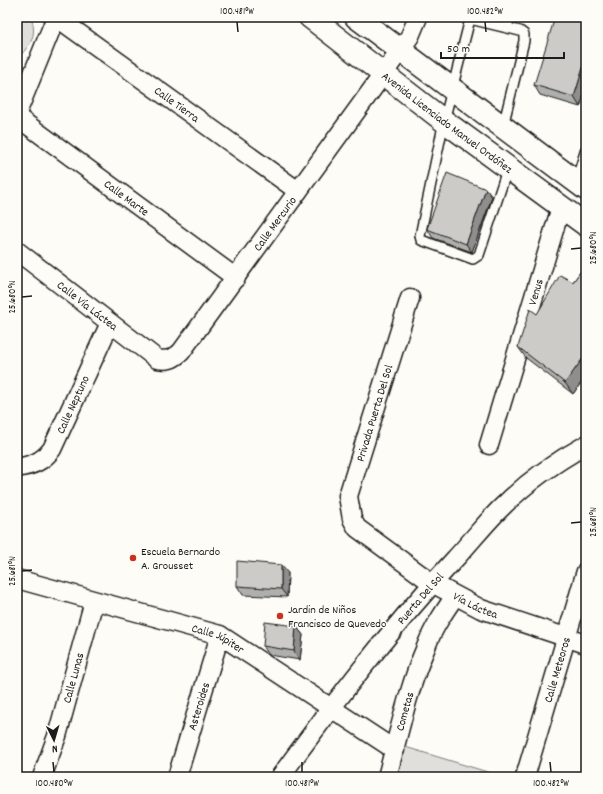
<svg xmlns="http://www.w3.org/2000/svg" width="603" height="794" font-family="Dekko,sans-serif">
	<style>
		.green { fill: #e0dfdb; stroke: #7e7e7c }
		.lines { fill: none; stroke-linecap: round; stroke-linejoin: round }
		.lane-casing { stroke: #1c1c1c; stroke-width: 12 }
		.street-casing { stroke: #1c1c1c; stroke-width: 21 }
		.secondary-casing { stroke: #1c1c1c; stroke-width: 25 }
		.lane { stroke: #fdfcf7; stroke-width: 9 }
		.street { stroke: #fdfcf7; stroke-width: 18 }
		.secondary { stroke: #fdfcf7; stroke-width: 22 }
		.wall { fill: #afafac; stroke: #1c1c1c }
		.shaded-wall { fill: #8f8e8c; stroke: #1c1c1c }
		.building { fill: #cccbc8; stroke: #1c1c1c }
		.ticks { fill: none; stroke: #1c1c1c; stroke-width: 1.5 }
		.poi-dot { fill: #c8321e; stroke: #fdfcf7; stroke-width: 1.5 }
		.labels { text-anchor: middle; stroke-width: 3; stroke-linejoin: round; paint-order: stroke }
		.street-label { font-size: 12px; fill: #1c1c1c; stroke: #fdfcf7 }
		.poi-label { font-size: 12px; fill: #1c1c1c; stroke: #fdfcf7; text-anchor: start }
		.neatline { fill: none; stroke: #1c1c1c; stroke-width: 1.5 }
		.ticks-label { font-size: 10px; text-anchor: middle; fill: #1c1c1c }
	</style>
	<rect width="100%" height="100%" fill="#fdfcf7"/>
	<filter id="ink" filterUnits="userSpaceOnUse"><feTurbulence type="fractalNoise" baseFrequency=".025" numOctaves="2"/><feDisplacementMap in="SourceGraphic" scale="8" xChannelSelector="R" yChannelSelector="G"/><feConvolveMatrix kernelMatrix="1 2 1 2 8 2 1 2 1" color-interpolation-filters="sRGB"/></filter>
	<g filter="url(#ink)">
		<!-- green -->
		<g class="green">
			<path d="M26,17L32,20C37,38 29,46 17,59V26Z"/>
			<polygon points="402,746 504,777 393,777"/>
		</g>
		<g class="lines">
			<defs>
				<g id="lane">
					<polyline points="507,27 510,17"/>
					<polyline points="503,126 524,41 524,34 520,31 470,19 444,121 420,236 421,240 473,259 479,255 508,167"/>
					<polyline points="576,181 586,149"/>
				</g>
				<g id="street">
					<path id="s1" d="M56,17L298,191"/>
					<polyline points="17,113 56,17"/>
					<path id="s2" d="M17,117L236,278"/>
					<path id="s3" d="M17,251L157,359C168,361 173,359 181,352L384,73L410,36L418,17"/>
					<path id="s4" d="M410,298L348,496L352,519L357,528L432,583L481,609L586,644"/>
					<path id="s5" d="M489,445L561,207"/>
					<path id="s6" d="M17,468C33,465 42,462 52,449L110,323"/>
					<path id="s7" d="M17,579L220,635L395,750"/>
					<path id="s8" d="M42,777L57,736L94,601"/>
					<path id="s9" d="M177,777L220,635"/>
					<path id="s10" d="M280,777C335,702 391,628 454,560C471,542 486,522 503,506C527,482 557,461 586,445"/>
					<path id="s11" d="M387,777C399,733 408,689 426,647C433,628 444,612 455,596"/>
					<path id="s12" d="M525,777L586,571"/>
				</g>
				<g id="secondary">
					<path id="s13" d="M310,17L444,121L586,225"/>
					<polyline points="356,17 586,189"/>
				</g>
			</defs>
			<!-- lane casing -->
			<use href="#lane" class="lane-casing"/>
			<!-- street casing -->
			<use href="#street" class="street-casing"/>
			<!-- secondary casing -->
			<use href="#secondary" class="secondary-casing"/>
			<!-- lane -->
			<use href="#lane" class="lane"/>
			<!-- street -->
			<use href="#street" class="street"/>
			<!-- secondary -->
			<use href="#secondary" class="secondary"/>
		</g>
		<!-- wall -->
		<g class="wall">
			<polygon points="586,17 586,89 580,107 540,95 534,85"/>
			<polygon points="486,189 492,197 472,252 433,238 427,229"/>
			<polygon points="586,264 586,376 573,394 526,358 518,347 537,314 573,282"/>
			<polygon points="288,573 287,597 243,595 237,586"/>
			<polygon points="296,626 303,635 300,660 269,655 263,646"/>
		</g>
		<!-- shaded-wall -->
		<g class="shaded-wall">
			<polygon points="586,58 586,89 580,107 574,97"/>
			<polygon points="486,189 492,197 472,252 466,244"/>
			<polygon points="586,354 586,376 573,394 565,383"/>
			<polygon points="281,565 288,573 287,597 281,589"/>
			<polygon points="296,626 303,635 300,660 294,651"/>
		</g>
		<!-- building -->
		<g class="building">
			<polygon points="555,17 586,17 586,58 574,97 534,85"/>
			<polygon points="447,173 486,189 466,244 427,229"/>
			<polygon points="586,264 586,354 565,383 518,347 530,309 537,314 560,275 573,282"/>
			<polygon points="237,561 281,565 281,589 237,586"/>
			<polygon points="265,622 296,626 294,651 263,646"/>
		</g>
	</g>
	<!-- ticks -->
	<path class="ticks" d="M237,22L238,32M485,22L486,32M571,249L581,248M22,297L32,296M571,523L581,522M22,571L32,570M53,762L54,772M302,762V772M550,762L551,772"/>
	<!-- markers -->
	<g class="poi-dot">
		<circle cx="133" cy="558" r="4"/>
		<circle cx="280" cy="616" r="4"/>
	</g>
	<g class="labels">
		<!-- street labels -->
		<g class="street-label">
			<text dy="4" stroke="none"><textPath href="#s1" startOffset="149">Calle Tierra</textPath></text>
			<text dy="4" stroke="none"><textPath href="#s13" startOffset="173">Avenida Licenciado Manuel Ordóñez</textPath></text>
			<text dy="4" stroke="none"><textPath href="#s2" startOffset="136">Calle Marte</textPath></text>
			<text dy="4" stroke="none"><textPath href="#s3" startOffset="362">Calle Mercurio</textPath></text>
			<text dy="4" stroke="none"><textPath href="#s5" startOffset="160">Venus</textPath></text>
			<text dy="4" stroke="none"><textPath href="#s3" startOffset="89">Calle Vía Láctea</textPath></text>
			<text dy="4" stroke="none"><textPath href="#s6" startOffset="90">Calle Neptuno</textPath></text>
			<text transform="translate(374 413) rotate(-73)" y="4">Privada Puerta Del Sol</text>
			<text dy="4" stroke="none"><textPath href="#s10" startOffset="227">Puerta Del Sol</textPath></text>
			<text dy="4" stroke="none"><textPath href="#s4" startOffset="383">Vía Láctea</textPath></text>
			<text dy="4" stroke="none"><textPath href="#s7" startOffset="210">Calle Júpiter</textPath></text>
			<text dy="4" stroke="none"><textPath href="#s12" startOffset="112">Calle Meteoros</textPath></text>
			<text dy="4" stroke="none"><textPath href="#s8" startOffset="104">Calle Lunas</textPath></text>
			<text dy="4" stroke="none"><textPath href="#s9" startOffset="74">Asteroides</textPath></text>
			<text dy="4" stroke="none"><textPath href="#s11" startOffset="68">Cometas</textPath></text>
		</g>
		<!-- poi labels -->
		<g class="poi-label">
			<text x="141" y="555">Escuela Bernardo<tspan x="141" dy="14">A. Grousset</tspan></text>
			<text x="288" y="613">Jardin de Niños<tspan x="288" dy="14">Francisco de Quevedo</tspan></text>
		</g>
	</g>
	<!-- margin -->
	<rect width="603" height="794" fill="none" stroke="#fdfcf7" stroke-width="44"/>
	<!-- north arrow -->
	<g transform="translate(54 740) rotate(175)" stroke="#fdfcf7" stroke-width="3" paint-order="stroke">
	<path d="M0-3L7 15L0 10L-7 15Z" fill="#1c1c1c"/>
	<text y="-6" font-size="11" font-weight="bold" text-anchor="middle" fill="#1c1c1c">N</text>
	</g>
	<!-- scale -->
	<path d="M441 52v6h123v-6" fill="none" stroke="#1c1c1c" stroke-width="2"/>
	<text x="447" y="52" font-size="12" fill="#1c1c1c" stroke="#fdfcf7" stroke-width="3" paint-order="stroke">50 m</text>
	<rect x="22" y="22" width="559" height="750" class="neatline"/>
	<g class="ticks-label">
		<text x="237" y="14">100.481°W</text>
		<text x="485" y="14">100.482°W</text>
		<text transform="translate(592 248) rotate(-90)" y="4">25.680°N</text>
		<text transform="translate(11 297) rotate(-90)" y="4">25.680°N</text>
		<text transform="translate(592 522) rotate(-90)" y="4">25.681°N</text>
		<text transform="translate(11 571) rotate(-90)" y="4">25.681°N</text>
		<text x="54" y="786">100.480°W</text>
		<text x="302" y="786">100.481°W</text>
		<text x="551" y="786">100.482°W</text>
	</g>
</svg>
